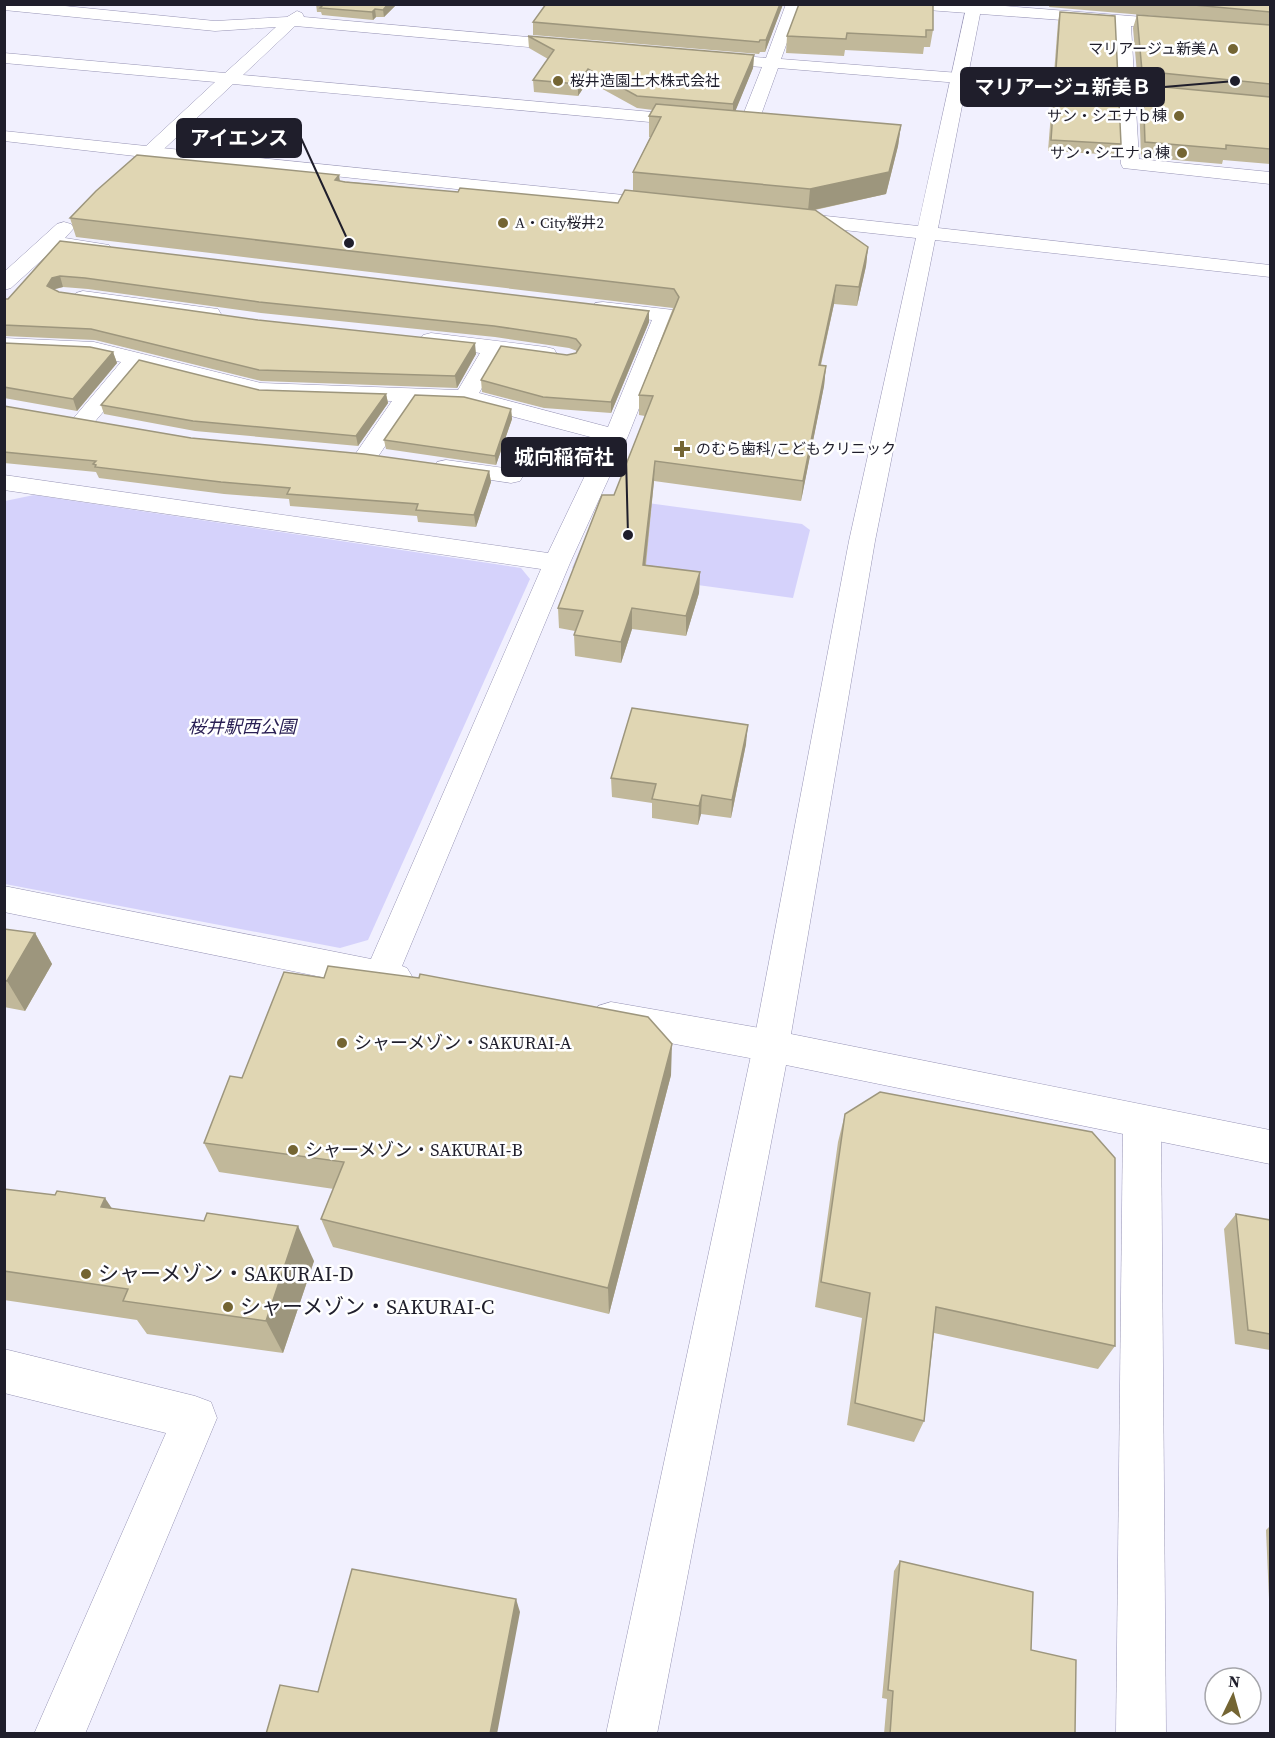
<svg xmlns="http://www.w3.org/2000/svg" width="1275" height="1738" font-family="'Source Serif 4','Noto Sans JP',serif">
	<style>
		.green { fill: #d5d2fb }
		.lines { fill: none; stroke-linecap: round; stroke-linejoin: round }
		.street-casing { stroke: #9794b5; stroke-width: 1 }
		.secondary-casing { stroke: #9794b5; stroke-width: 1 }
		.street { fill: #fff; fill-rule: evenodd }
		.secondary { fill: #fff; fill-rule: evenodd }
		.wall { fill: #c1b89a }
		.shaded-wall { fill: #9d967d }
		.building { fill: #e0d6b3; stroke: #9d967d; stroke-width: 1.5 }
		.poi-dot { fill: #746533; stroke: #fff; stroke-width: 2 }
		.labels { text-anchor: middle; stroke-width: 5; stroke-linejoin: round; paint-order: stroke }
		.far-poi-label { font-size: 15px; fill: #1f1e2b; stroke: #fff; text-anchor: end }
		.park-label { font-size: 18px; font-style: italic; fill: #2a2054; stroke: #fff }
		.poi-label { font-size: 18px; fill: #1f1e2b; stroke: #fff; text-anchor: start }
		.near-poi-label { font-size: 21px; fill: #1f1e2b; stroke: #fff; text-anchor: start }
		.leader { fill: none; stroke: #1f1e2b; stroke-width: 2 }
		.callout-dot { fill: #1f1e2b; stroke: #fff; stroke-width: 2 }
		.callout { fill: #1f1e2b; stroke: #1f1e2b; stroke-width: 2 }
		.callout-label { font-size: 20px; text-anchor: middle; font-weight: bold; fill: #fff }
	</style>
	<rect width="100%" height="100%" fill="#f1f0fe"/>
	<!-- green -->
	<g class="green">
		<polygon points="34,495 521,568 530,579 368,940 340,948 5,884 5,501"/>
		<polygon points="611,498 802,524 810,530 793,598 572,568 601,502"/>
	</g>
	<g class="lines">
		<defs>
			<g id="street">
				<polygon points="4,4 45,4 215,21 287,17 297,11 302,13 304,17 573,41 579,43 581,46 579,49 573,51 295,26 243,75 741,120 762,67 708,63 700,58 708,53 766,58 786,4 801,4 781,59 959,73 967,78 959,83 778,68 757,126 754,130 748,131 233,84 131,180 117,180 115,176 135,156 4,141 4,131 146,146 215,82 4,63 4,53 225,73 276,27 215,31 4,10"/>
				<polygon points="907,4 979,4 1270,27 1270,37 1131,26 1139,159 1270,172 1270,184 1123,168 1121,164 1115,24 914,9"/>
				<polygon points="64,222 71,224 74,228 65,238 109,245 112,249 109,253 102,255 54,249 11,288 4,290 4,272 57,224"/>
				<polygon points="83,291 210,308 218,309 221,314 218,319 210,320 76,301 72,297 76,293"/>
				<polygon points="603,302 665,309 673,310 676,315 628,436 570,563 402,966 407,968 413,978 407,988 395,992 4,912 4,886 371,959 541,569 4,490 4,475 548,553 602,440 465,404 415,402 375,461 366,463 357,461 354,456 392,401 261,397 141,367 92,425 84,427 76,425 72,420 121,362 94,356 4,352 4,338 94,342 261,383 458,390 480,353 423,345 420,340 423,335 431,333 546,347 554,349 557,354 554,359 546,361 501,355 479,393 608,427 652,320 595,313 592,308 595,303"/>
				<polygon points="446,460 511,469 520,471 523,476 520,481 511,483 437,472 434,467 437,462"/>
				<polygon points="611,1002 771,1030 784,1035 789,1046 784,1057 771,1062 611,1032 598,1028 593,1017 598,1006"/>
				<polygon points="1142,1105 1156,1110 1161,1122 1166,1734 1116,1734 1123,1122 1128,1110"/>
				<polygon points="4,1349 195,1396 211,1402 217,1418 85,1734 34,1734 166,1433 4,1393"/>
			</g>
			<g id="secondary">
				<polygon points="967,4 982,4 938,228 1270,265 1270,277 935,240 875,541 791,1034 1270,1130 1270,1164 786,1065 657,1734 606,1734 753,1046 849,541 916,238 789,224 782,222 779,218 782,214 789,212 918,226"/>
				<polygon points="152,147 663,199 670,201 673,205 670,209 663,211 146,156 143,152 146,148"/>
			</g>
		</defs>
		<!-- street casing -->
		<use href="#street" class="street-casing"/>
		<!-- secondary casing -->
		<use href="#secondary" class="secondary-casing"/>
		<!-- street -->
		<use href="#street" class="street"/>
		<!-- secondary -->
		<use href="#secondary" class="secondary"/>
	</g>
	<!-- wall -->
	<g class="wall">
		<polygon points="316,4 397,4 384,17 376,17 373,20 322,15 321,12 317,12"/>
		<polygon points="799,4 933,30 930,47 924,47 923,54 845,50 844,56 786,53 787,36"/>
		<polygon points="1050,4 1270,4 1270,164 1223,160 1222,164 1141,157 1139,99 1143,85 1138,85 1133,28 1137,15 1249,24 1049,7"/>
		<polygon points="782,7 765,52 760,52 759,54 533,35 533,22"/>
		<polygon points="1060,12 1121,144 1118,155 1048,151 1058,22"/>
		<polygon points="528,36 754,55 753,68 735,111 901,125 898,146 886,194 815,210 868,247 866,266 857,306 834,304 821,365 826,366 824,386 801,501 654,481 646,565 700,572 699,593 686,636 632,629 621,663 575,656 574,635 575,631 559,628 558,608 614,495 645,416 639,415 639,395 673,308 76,237 70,218 340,181 458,192 618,203 633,191 633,172 650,137 649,137 649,116 653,110 637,108 588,81 578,96 534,92 533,80 548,59 529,48"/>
		<polygon points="60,241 649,322 611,413 544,408 482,392 481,380 576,353 577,351 569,348 495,337 261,313 88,289 63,287 55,289 55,290 59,292 476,354 457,388 261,381 95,340 4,336 4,299 8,299"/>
		<polygon points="4,343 113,352 117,363 77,411 4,398"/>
		<polygon points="259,390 386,394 388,403 358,446 195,431 104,414 101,405"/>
		<polygon points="4,406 191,438 489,471 491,482 476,527 418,522 417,516 290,506 289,499 224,494 99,478 96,472 4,463"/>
		<polygon points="511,409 512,419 496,465 386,449 384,440"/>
		<polygon points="746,744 731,818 701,814 698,825 652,818 652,803 612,797 611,778"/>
		<polygon points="4,929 35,933 52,964 25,1011 4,1007"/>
		<polygon points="671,1075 609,1314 333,1247 321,1219 334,1189 219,1172 204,1143 242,1078"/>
		<polygon points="845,1114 1115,1346 1098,1369 934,1333 924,1421 914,1442 847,1425 862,1318 815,1307 838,1142"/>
		<polygon points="4,1189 112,1209 314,1261 283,1353 147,1334 137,1320 4,1300"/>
		<polygon points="1236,1214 1270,1220 1270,1350 1235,1344 1224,1229"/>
		<polygon points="1270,1526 1270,1599 1269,1599 1266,1530"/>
		<polygon points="900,1561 1031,1650 1075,1734 884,1734 887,1699 882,1698 894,1571"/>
	</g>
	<!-- shaded-wall -->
	<g class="shaded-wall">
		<polygon points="388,4 397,4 384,17 383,10"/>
		<polygon points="780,4 783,4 782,7 765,52 766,40"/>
		<polygon points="375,9 376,17 373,20 372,12"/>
		<polygon points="754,55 753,68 733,117 733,104"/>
		<polygon points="588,69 588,81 578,96 578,84"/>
		<polygon points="901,125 898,146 886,194 808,211 810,189"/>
		<polygon points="339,175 342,193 335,180"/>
		<polygon points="868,247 866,266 857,306 859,287"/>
		<polygon points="60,276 63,287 55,289 50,297 47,286 52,278"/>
		<polygon points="836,285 834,304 816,385 819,365"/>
		<polygon points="649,311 649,322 611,413 611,402"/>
		<polygon points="475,343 476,354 457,388 455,376"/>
		<polygon points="113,352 117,363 77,411 73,399"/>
		<polygon points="826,366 824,386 801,501 803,481"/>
		<polygon points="386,394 388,403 358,446 356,436"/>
		<polygon points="511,409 512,419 496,465 495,456"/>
		<polygon points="655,461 654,481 643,585 643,565"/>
		<polygon points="489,471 491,482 476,527 474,515"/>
		<polygon points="700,572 699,593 686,636 686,616"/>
		<polygon points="632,608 632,629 621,663 621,642"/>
		<polygon points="748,725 746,744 731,818 732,800"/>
		<polygon points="702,795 701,814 698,825 699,806"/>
		<polygon points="35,933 52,964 25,1011 7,981"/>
		<polygon points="672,1044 671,1075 609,1314 608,1288"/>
		<polygon points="105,1198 129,1234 101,1207"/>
		<polygon points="298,1226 314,1261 283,1353 266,1321"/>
		<polygon points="516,1599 520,1612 497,1734 490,1734"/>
	</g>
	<!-- building -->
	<g class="building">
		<polygon points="321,4 388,4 383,10 375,9 372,12 320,8 323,5"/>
		<polygon points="546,4 780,4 766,40 760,40 759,42 533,22"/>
		<polygon points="799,4 933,4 933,30 926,30 926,37 847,33 846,39 787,36"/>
		<polygon points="1183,4 1270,4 1270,12"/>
		<polygon points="1060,12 1115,16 1121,144 1051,140"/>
		<polygon points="1137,15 1270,25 1270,84 1142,71"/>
		<polygon points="528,36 754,55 733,104 637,96 588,69 578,84 533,80 554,50"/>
		<polygon points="1143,85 1270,97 1270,149 1226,145 1226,149 1145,142"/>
		<polygon points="656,104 901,125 889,172 810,189 633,172 661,117 649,116"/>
		<polygon points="137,155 339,175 335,180 345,182 458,192 460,188 618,203 625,190 815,210 868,247 859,287 836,285 819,365 826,366 803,481 655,461 643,565 700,572 686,616 632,608 621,642 574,635 583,611 558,608 602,495 614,495 653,396 639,395 679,297 674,289 70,218 96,191"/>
		<polygon points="60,241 649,311 611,402 543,397 481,380 501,346 567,355 576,353 581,345 576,339 568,337 494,326 259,302 85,278 60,276 52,278 47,286 59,292 258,320 475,343 455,376 259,370 91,329 4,325 4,299 8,299"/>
		<polygon points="4,343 90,347 113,352 73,399 4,387"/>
		<polygon points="139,360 259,390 386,394 356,436 193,421 101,405"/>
		<polygon points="415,395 464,397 511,409 495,456 384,440"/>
		<polygon points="4,406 191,438 364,454 489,471 474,515 416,510 418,504 287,494 290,488 221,482 95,467 96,465 93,464 96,461 4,452"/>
		<polygon points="632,708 748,725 732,800 702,795 699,806 652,799 656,784 611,778"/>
		<polygon points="4,929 35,933 7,981 4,980"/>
		<polygon points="328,966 419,978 420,974 648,1017 672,1044 608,1288 321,1219 344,1162 204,1143 230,1076 242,1078 284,972 324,978"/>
		<polygon points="880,1092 1092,1132 1115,1158 1115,1346 936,1307 924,1421 855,1403 870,1293 821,1282 845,1114"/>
		<polygon points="4,1189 55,1195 57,1191 105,1198 101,1207 204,1221 207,1213 298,1226 266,1321 123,1301 128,1289 4,1271"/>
		<polygon points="1236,1214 1270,1220 1270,1334 1248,1330"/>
		<polygon points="900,1561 1033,1592 1031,1650 1076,1660 1075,1734 890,1734 893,1691 888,1690"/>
		<polygon points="352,1569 516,1599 490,1734 266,1734 280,1685 318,1692"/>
	</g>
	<!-- markers -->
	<g class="poi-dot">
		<circle cx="1233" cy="49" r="6"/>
		<circle cx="558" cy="81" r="6"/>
		<circle cx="1179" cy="116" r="6"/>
		<circle cx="1182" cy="153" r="6"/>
		<circle cx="503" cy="223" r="6"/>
		<path d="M679 440h6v6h6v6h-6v6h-6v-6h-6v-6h6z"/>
		<circle cx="342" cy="1043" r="6"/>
		<circle cx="293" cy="1150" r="6"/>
		<circle cx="86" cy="1274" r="6"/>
		<circle cx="228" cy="1307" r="6"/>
	</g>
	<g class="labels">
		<!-- far-poi labels -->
		<g class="far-poi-label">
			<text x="1221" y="54">マリアージュ新美Ａ</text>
			<text x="570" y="86" text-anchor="start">桜井造園土木株式会社</text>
			<text x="1167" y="121">サン・シエナｂ棟</text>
			<text x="1170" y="158">サン・シエナａ棟</text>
			<text x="515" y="228" text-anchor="start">A・City桜井2</text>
			<text x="696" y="454" text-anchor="start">のむら歯科/こどもクリニック</text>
		</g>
		<!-- park labels -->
		<g class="park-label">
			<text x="242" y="733">桜井駅西公園</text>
		</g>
		<!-- poi labels -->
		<g class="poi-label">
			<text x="354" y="1049">シャーメゾン・SAKURAI-A</text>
			<text x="305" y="1156">シャーメゾン・SAKURAI-B</text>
		</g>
		<!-- near-poi labels -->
		<g class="near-poi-label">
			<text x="98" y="1281">シャーメゾン・SAKURAI-D</text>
			<text x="240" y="1314">シャーメゾン・SAKURAI-C</text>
		</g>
	</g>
	<!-- callouts -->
	<path class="leader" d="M1235 81L1164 87M349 243L301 138M628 535L626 457"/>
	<g class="callout-dot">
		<circle cx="1235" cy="81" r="6"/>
		<circle cx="349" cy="243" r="6"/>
		<circle cx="628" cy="535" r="6"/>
	</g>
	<g class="callout">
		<rect x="961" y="68" width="203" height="38" rx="6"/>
		<rect x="177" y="119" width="124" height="38" rx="6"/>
		<rect x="502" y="438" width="124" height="38" rx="6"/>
	</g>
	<g class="callout-label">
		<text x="1063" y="94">マリアージュ新美Ｂ</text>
		<text x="239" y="145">アイエンス</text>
		<text x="564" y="464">城向稲荷社</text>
	</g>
	<!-- border -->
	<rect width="1275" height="1738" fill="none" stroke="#1f1e2b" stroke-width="12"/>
	<!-- north arrow -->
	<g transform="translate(1233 1696) rotate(5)"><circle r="28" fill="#ffffff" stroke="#a5a5aa" stroke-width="1.5"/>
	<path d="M0-4.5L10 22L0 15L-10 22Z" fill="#746533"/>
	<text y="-9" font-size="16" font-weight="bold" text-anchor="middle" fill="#1f1e2b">N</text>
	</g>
</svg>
